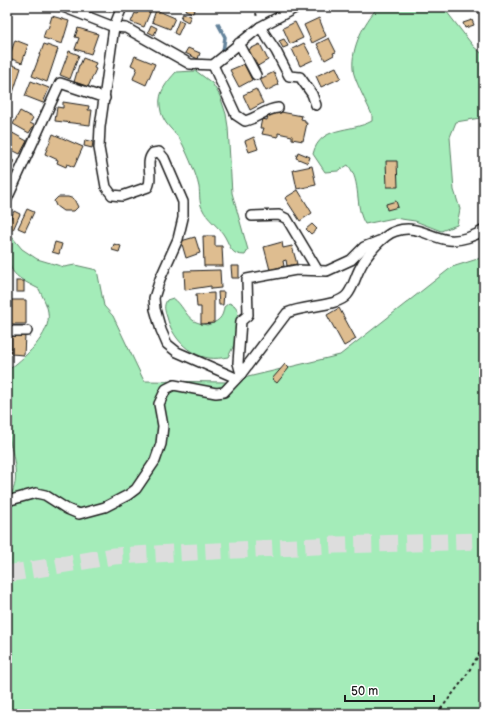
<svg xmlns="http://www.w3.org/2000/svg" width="491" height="721" font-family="'Balsamiq Sans',sans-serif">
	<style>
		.green { fill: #a4ecb9; stroke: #60846a }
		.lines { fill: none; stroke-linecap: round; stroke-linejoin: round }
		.stream { stroke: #65849c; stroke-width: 3.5 }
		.building { fill: #debd90; stroke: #1c1c1c }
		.highway-tunnel { stroke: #ddd; stroke-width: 17; stroke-dasharray: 17 8; stroke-linecap: butt }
		.street-casing { stroke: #1c1c1c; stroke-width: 12 }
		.path { stroke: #1c1c1c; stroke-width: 2; stroke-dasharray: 3 3; stroke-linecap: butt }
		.street { stroke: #fff; stroke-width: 9 }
	</style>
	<rect width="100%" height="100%" fill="#fff"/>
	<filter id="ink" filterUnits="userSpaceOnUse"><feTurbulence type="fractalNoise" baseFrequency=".025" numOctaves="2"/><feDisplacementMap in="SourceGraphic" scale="8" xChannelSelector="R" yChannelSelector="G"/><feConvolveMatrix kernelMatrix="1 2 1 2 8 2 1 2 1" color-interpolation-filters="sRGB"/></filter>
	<g filter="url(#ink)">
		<!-- green -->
		<g class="green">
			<path d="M378,7H443L474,47L484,55V126L480,118L456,122L450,137L454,190L460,209L457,225L441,231L415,221L394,218L365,224C354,206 362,182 348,165L338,171L325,172L313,154C320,125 350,133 372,121V115C368,105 353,78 353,69C351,47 364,23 378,7Z"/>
			<path d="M196,71L212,83L220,96L226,114L228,127L232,193L248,250L245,255C231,255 231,248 225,237C219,226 207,220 202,208C199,202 200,194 199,187C196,173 189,158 183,145C175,129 162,126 160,106C158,92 167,82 176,72Z"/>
			<path d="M12,237L22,249L37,259L64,267L75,265L97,270L104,306L113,316L144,381L227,382L340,355L452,267L484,257V714H7V499C23,484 12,454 9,436L7,434V371C23,359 52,335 48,312C47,304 42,296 39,289C11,275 7,271 7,239Z"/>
			<path d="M173,298C182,304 185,315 194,321C198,323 203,324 207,325C218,322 223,318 224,307L229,303L234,305L238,310L234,345L228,357C222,358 215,359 209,358C188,355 172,337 167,317C165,311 163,306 167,300Z"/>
		</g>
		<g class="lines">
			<!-- stream -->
			<polyline class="stream" points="218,24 225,37 223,52"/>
		</g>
		<!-- building -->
		<g class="building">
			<polygon points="97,7 113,7 110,12"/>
			<polygon points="141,7 151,10 144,27 131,22 135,13 137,14"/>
			<polygon points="186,7 195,7 193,13 185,10"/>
			<polygon points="156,10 175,18 170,29 152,22"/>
			<polygon points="183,13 191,16 188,22 181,18"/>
			<polygon points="52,16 69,21 62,44 43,38 46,29 48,29"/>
			<polygon points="319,18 326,36 312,43 304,25"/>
			<polygon points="179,20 184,22 178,35 174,33"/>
			<polygon points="472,20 474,25 465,28 463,23"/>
			<polygon points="295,22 303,38 290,44 283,28"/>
			<polygon points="151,25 157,28 154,35 148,32"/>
			<polygon points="78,28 98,34 91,54 75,49 79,38 75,37"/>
			<polygon points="329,38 336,52 333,53 334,55 325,60 317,44"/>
			<polygon points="284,39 288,46 283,48 279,41"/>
			<polygon points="15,40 28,45 22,63 9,58"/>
			<polygon points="304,43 313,60 300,66 292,49"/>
			<polygon points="44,44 58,49 47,82 32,76"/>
			<polygon points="260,44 268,60 256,67 248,50"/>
			<polygon points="188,48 200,53 198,59 185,53"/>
			<polygon points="69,51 79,55 70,79 60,75"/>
			<polygon points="135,56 155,64 146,85 133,79 137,68 131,65"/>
			<polygon points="83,58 96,63 94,68 96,69 88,87 74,82 79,65 80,65"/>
			<polygon points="7,63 21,68 13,93 7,91"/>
			<polygon points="244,64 252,80 239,87 230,70"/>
			<polygon points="336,67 341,78 321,87 316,76"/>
			<polygon points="274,72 278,82 277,82 278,85 266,91 260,79"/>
			<polygon points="31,81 49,88 43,103 25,96"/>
			<polygon points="256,89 263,103 250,110 243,95"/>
			<polygon points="63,102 89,106 88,110 92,110 90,125 55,121 57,107 63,108"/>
			<polygon points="20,111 33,118 30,123 34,125 29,133 13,124"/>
			<polygon points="276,111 302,116 301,119 305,120 305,123 307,123 303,141 292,139 292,136 278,133 278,137 262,134 264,128 260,128 262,119 267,120 268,113 276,114"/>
			<polygon points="7,130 27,141 20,154 8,148 7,150"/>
			<polygon points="53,134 83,147 74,167 67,164 66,167 57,163 58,160 45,154"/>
			<polygon points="254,137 258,149 249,152 245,141"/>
			<polygon points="85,140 93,142 92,148 84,146"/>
			<polygon points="298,152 310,157 308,163 296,158"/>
			<polygon points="7,158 14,161 7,173"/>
			<polygon points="386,161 397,161 398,187 387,187"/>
			<polygon points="312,166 316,185 297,189 293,170"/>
			<polygon points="298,190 312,213 300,221 285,198"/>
			<polygon points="58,197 68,197 74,199 78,207 74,211 63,211 56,206 54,201"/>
			<polygon points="396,201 398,207 387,210 386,204"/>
			<polygon points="27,209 34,212 25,231 18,228"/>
			<polygon points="14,211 20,214 13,230 7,227"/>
			<polygon points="312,224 317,229 311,234 306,229"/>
			<polygon points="203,236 215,236 215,246 222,246 223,266 204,266"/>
			<polygon points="195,237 200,253 186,258 181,241"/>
			<polygon points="55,242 62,244 59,254 52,252"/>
			<polygon points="282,242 283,248 292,246 297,264 287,266 286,260 283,261 284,266 270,270 264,247"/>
			<polygon points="114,244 121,246 119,252 112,250"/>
			<polygon points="231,266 239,266 239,278 232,278"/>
			<polygon points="220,270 221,288 211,289 211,286 185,290 184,271"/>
			<rect x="16" y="281" width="8" height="11"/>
			<polygon points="218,292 224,292 223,305 219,305"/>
			<polygon points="214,293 214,323 201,324 201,307 197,307 196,294"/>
			<polygon points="11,300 26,300 26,324 10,324"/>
			<polygon points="339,308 356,339 344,346 327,315"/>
			<polygon points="11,335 25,335 24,355 11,354"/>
			<polygon points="285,364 289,368 277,383 272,379"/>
		</g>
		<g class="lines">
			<!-- highway-tunnel -->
			<polyline class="highway-tunnel" points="7,574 114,556 336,545 484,541"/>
			<defs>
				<g id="street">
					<polyline points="63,7 114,27 126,28 190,64 213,65 260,27 297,7"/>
					<path d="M122,7L114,27L100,127L99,148L106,187L112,195L122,196L148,187C154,176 144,163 153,153L159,152L164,158L183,202V218L178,239L160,279L154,298L155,309L161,330L167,344L177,352L236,378"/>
					<polyline points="260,27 276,51 289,76 300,77 312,94 316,105"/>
					<polyline points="239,43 256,75"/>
					<path d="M213,65L236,115L245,121C258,118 265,109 278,108"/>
					<polyline points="7,199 60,83 105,98"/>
					<polyline points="252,216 279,215 287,219 318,271"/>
					<polyline points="7,331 27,331"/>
					<polyline points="241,374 238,363 241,321 248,315 247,279 296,270 327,271 351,260 364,247 379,241"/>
					<path d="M7,501L36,493L45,495L67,509L79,514L105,507L128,495L136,489L155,461L161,444L163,426L159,404L166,389L174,385L216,393L224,392L241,374L287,313C304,305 337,307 347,295C353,288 355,278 359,270C365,257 382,235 396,231C417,224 430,238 449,240C461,241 475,236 484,230"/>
				</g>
			</defs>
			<!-- street casing -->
			<use href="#street" class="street-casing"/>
			<!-- path -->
			<g class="path">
				<polyline points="255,7 257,18"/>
				<polyline points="437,714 464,679 484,646"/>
			</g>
			<!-- street -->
			<use href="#street" class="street"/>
		</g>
	</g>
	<!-- margin -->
	<rect width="491" height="721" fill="none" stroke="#fff" stroke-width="24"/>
	<rect x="12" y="12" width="467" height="697" fill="none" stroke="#1c1c1c" stroke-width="1.5" filter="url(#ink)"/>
	<!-- scale -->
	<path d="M345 695v6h89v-6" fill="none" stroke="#1c1c1c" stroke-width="2"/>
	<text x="351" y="695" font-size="12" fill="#1c1c1c" stroke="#ffffff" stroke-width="3" paint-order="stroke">50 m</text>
</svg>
